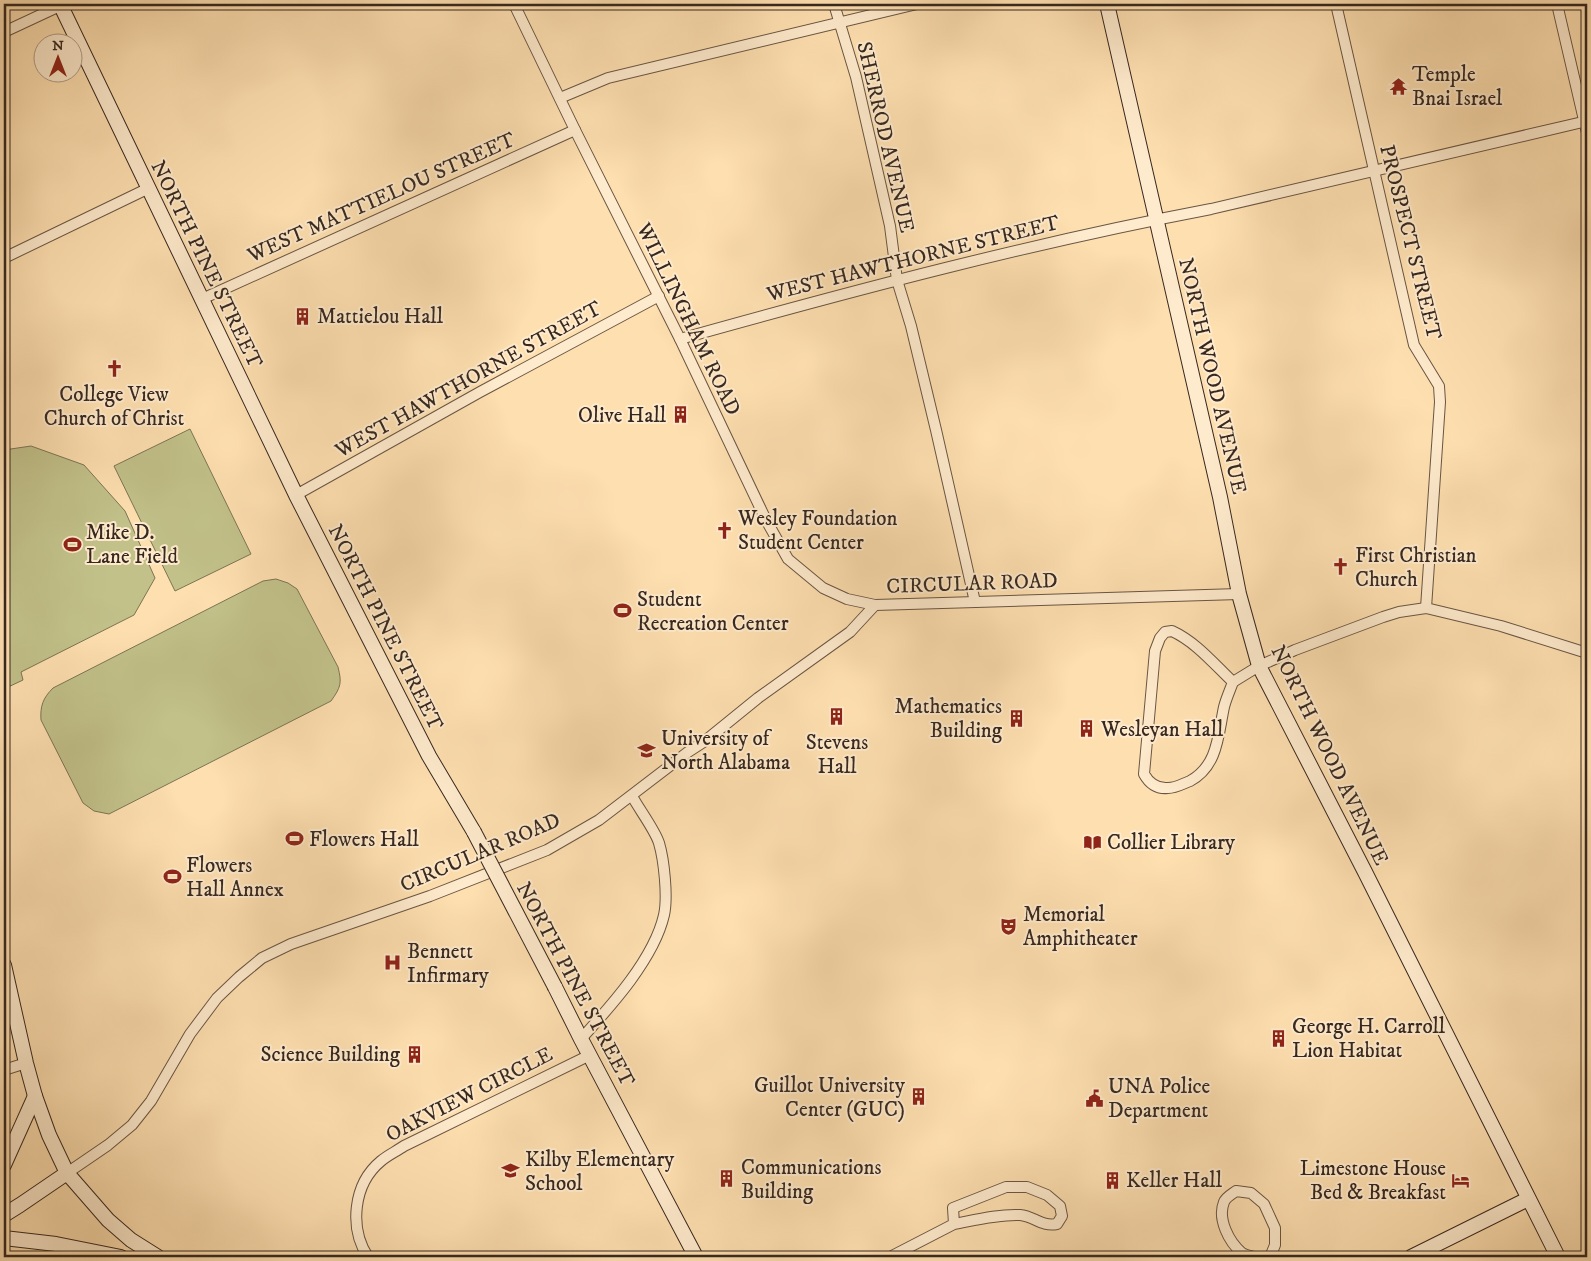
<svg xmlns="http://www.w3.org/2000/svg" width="1591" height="1261" font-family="'IM FELL DW Pica',serif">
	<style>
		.green { fill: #c2c18a; stroke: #7c7454 }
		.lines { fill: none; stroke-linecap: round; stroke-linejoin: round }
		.street-casing { stroke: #695643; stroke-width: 12 }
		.secondary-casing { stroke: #37281f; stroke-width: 16 }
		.street { stroke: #feeacc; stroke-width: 10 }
		.secondary { stroke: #feeacc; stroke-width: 14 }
		.secondary-bridge-casing { stroke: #37281f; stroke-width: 16; stroke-linecap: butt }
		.secondary-bridge { stroke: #feeacc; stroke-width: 14 }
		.labels { text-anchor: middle; stroke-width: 4; stroke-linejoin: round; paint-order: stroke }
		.poi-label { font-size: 21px; fill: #37281f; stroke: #feeacc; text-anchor: start }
		.street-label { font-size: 21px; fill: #37281f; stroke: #feeacc }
	</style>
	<rect width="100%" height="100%" fill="#fedfb0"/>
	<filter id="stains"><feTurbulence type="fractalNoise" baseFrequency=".004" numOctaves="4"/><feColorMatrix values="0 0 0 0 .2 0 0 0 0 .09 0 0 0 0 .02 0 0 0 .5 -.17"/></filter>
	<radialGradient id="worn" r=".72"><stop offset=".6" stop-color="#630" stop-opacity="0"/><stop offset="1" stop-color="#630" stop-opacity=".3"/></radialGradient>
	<!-- green -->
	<g class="green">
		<polygon points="190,429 251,554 175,591 114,466"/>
		<polygon points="31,446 84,465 125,511 155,578 134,615 21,672 23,680 4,689 4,450"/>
		<path d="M276,579L288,583L297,589L338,667C342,683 341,687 331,701L109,814L94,811L83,803L41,720C40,706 43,698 53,688L263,581Z"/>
	</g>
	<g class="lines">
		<defs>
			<g id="street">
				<polyline points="514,4 575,130 680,339 766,520 788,559 823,588 847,599 875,605 1239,594"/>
				<polyline points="834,4 856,77 890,226 897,280 911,326 936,430 975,602"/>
				<polyline points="1336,4 1414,345 1439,386 1440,402 1426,608"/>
				<polyline points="1557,4 1587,133"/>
				<polyline points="4,32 64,4"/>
				<polyline points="560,98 608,78 917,4"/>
				<polyline points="4,258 149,188"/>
				<polyline points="202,299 575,130"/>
				<path d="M680,339C855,290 1032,243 1211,209L1587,121"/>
				<polyline points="296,495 480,392 659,296"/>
				<path d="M1172,631C1196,642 1214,664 1233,682C1230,690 1226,699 1224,707C1218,735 1218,766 1190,781C1182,784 1176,788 1168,788C1157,789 1149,783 1144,774L1155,651L1160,638L1165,632Z"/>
				<polyline points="1233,682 1259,666 1295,650 1383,617 1399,612 1426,608 1501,626 1587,653"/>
				<path d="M581,1039C610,1007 654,959 664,915C668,897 664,860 659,843C655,830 639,809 632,796"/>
				<polyline points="4,1070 26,1063"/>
				<polyline points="67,1173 108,1145 132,1125 151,1101 190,1034 217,998 239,977 262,958 291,944 430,896 547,850 599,820 688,752 705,741 758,698 850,632 875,605"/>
				<path d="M368,1257C349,1228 353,1184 381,1161C388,1155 397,1151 404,1146L590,1055"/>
				<path d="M890,1257L954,1224L953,1208L1006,1187H1027L1047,1195L1060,1206L1062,1216L1057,1224C1041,1227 1034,1216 1020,1215C998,1214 975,1220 954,1224"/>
				<path d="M1254,1257C1250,1256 1245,1255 1242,1253C1229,1242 1217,1219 1224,1202C1226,1197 1232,1194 1236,1191L1251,1193L1264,1204L1275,1228V1245L1270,1257"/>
			</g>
			<g id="secondary">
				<polyline points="60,4 296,495 429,756 474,832"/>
				<polyline points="1107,4 1220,497 1239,594 1259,666 1365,872 1558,1257"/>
				<polyline points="4,965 26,1063 35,1096 49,1135 67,1173 108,1220 131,1240 158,1257"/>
				<polyline points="555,987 581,1039 696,1257"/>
				<polyline points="4,1165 35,1096"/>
				<polyline points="4,1215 20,1205 67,1173"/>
				<polyline points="4,1238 56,1244 121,1257"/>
				<polyline points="1411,1257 1528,1199"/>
			</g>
		</defs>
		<!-- street casing -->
		<use href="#street" class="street-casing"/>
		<!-- secondary casing -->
		<use href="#secondary" class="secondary-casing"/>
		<!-- street -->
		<use href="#street" class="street"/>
		<!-- secondary -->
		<use href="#secondary" class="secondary"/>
		<defs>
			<polyline id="secondary-bridge" points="474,832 555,987"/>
		</defs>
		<!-- secondary-bridge casing -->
		<use href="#secondary-bridge" class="secondary-bridge-casing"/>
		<!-- secondary-bridge -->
		<use href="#secondary-bridge" class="secondary-bridge"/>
	</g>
	<!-- icons -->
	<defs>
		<symbol id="temple-bare" viewBox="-9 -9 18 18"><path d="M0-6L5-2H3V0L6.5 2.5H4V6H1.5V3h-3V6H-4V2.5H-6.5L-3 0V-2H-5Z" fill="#8f2418" stroke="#feeacc" stroke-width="2.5" paint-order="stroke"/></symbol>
		<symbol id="building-bare" viewBox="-9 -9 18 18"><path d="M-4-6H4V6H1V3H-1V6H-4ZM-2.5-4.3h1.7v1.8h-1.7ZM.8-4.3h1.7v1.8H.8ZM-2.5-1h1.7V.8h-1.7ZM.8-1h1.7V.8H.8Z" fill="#8f2418" stroke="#feeacc" stroke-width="2.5" paint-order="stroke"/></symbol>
		<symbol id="church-bare" viewBox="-9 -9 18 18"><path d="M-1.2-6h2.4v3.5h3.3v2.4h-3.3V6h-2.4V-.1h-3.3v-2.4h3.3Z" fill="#8f2418" stroke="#feeacc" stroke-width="2.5" paint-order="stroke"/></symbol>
		<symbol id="stadium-bare" viewBox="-9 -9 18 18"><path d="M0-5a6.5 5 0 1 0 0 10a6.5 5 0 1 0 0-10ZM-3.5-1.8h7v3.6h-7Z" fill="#8f2418" stroke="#feeacc" stroke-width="2.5" paint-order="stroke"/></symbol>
		<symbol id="university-bare" viewBox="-9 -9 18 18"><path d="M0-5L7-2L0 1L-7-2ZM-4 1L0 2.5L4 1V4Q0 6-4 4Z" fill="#8f2418" stroke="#feeacc" stroke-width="2.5" paint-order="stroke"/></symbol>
		<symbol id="library-bare" viewBox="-9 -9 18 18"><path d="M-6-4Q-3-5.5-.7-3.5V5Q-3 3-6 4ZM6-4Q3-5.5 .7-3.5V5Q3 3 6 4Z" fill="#8f2418" stroke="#feeacc" stroke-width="2.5" paint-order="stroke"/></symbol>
		<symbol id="theatre-bare" viewBox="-9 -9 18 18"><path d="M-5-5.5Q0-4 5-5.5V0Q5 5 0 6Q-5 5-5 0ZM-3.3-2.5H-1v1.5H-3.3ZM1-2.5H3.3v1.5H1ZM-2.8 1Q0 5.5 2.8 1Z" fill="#8f2418" stroke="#feeacc" stroke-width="2.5" paint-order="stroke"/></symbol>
		<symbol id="hospital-bare" viewBox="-9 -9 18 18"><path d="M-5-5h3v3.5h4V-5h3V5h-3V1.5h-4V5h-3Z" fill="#8f2418" stroke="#feeacc" stroke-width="2.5" paint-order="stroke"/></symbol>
		<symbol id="civic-bare" viewBox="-9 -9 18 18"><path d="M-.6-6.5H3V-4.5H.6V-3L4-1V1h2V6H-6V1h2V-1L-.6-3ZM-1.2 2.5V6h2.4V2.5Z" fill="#8f2418" stroke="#feeacc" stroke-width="2.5" paint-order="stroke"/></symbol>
		<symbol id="school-bare" viewBox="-9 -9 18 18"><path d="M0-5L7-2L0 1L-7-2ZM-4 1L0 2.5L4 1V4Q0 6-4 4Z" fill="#8f2418" stroke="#feeacc" stroke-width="2.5" paint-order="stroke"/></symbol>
		<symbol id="hotel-bare" viewBox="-9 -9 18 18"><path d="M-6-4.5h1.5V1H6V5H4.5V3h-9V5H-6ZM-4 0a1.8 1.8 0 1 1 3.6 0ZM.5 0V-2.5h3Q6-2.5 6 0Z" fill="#8f2418" stroke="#feeacc" stroke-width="2.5" paint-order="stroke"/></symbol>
	</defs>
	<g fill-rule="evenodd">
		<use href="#temple-bare" x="1386" y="74" width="25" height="25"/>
		<use href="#building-bare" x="290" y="304" width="25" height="25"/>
		<use href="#church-bare" x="102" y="356" width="25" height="25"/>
		<use href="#building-bare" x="668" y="402" width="25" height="25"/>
		<use href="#church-bare" x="712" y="518" width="25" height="25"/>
		<use href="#stadium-bare" x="60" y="532" width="25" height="25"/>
		<use href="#church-bare" x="1328" y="554" width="25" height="25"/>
		<use href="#stadium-bare" x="610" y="598" width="25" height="25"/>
		<use href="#building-bare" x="824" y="704" width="25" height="25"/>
		<use href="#building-bare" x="1004" y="706" width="25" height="25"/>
		<use href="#building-bare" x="1074" y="716" width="25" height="25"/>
		<use href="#university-bare" x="634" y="738" width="25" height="25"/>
		<use href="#stadium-bare" x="282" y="826" width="25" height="25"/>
		<use href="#library-bare" x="1080" y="830" width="25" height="25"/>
		<use href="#stadium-bare" x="160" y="864" width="25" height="25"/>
		<use href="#theatre-bare" x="996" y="914" width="25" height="25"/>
		<use href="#hospital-bare" x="380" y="950" width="25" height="25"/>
		<use href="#building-bare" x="1266" y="1026" width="25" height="25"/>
		<use href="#building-bare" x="402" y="1042" width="25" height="25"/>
		<use href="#building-bare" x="906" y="1084" width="25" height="25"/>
		<use href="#civic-bare" x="1082" y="1086" width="25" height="25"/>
		<use href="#school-bare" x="498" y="1158" width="25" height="25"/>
		<use href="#building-bare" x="714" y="1166" width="25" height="25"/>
		<use href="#building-bare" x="1100" y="1168" width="25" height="25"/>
		<use href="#hotel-bare" x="1448" y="1168" width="25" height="25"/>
	</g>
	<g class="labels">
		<!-- poi labels -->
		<g class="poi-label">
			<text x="1412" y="81">Temple<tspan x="1412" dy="24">Bnai Israel</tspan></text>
			<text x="317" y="323">Mattielou Hall</text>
			<text x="114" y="401" text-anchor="middle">College View<tspan x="114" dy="24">Church of Christ</tspan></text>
			<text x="666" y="422" text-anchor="end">Olive Hall</text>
			<text x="738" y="525">Wesley Foundation<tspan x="738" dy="24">Student Center</tspan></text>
			<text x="86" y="539">Mike D.<tspan x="86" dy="24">Lane Field</tspan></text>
			<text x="1355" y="562">First Christian<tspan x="1355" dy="24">Church</tspan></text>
			<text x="637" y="606">Student<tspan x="637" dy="24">Recreation Center</tspan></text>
			<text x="1002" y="713" text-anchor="end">Mathematics<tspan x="1002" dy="24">Building</tspan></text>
			<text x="1101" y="736">Wesleyan Hall</text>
			<text x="661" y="745">University of<tspan x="661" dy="24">North Alabama</tspan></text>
			<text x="837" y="749" text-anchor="middle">Stevens<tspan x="837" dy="24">Hall</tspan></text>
			<text x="309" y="846">Flowers Hall</text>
			<text x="1107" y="849">Collier Library</text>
			<text x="186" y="872">Flowers<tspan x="186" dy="24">Hall Annex</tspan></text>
			<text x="1023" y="921">Memorial<tspan x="1023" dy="24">Amphitheater</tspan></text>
			<text x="407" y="958">Bennett<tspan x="407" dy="24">Infirmary</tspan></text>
			<text x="1292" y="1033">George H. Carroll<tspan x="1292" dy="24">Lion Habitat</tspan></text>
			<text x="400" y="1061" text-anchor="end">Science Building</text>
			<text x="905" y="1092" text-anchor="end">Guillot University<tspan x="905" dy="24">Center (GUC)</tspan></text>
			<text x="1108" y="1093">UNA Police<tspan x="1108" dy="24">Department</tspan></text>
			<text x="525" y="1166">Kilby Elementary<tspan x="525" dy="24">School</tspan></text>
			<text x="741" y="1174">Communications<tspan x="741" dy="24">Building</tspan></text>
			<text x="1446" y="1175" text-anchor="end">Limestone House<tspan x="1446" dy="24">Bed &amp; Breakfast</tspan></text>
			<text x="1126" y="1187">Keller Hall</text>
		</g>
		<!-- street labels -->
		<g class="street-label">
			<text transform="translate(886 137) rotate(77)" y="7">SHERROD AVENUE</text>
			<text transform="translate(381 197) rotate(-24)" y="7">WEST MATTIELOU STREET</text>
			<text transform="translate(1411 242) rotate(76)" y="7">PROSPECT STREET</text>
			<text transform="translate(913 258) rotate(-14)" y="7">WEST HAWTHORNE STREET</text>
			<text transform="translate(207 264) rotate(64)" y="7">NORTH PINE STREET</text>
			<text transform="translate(689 319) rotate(64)" y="7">WILLINGHAM ROAD</text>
			<text transform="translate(1213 376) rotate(77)" y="7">NORTH WOOD AVENUE</text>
			<text transform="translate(468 379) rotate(-29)" y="7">WEST HAWTHORNE STREET</text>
			<text transform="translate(972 583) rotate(-2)" y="7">CIRCULAR ROAD</text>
			<text transform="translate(386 627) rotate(63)" y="7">NORTH PINE STREET</text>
			<text transform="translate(1330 755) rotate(64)" y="7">NORTH WOOD AVENUE</text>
			<text transform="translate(480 852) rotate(-23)" y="7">CIRCULAR ROAD</text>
			<text transform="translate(576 984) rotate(62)" y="7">NORTH PINE STREET</text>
			<text transform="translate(469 1094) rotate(-27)" y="7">OAKVIEW CIRCLE</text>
		</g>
	</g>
	<!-- margin -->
	<rect width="1591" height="1261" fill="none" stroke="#fedfb0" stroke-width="20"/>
	<rect x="5" y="5" width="1581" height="1251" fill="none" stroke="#37281f" stroke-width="2.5"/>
	<rect x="10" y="10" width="1571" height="1241" fill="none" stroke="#37281f"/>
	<!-- north arrow -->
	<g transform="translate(58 58)"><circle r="24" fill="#feeacc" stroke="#ae9c87"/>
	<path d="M0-4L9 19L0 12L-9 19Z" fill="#8f2418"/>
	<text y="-8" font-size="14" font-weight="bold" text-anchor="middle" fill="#37281f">N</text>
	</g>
	<rect width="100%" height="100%" filter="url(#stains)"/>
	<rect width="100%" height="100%" fill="url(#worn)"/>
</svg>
